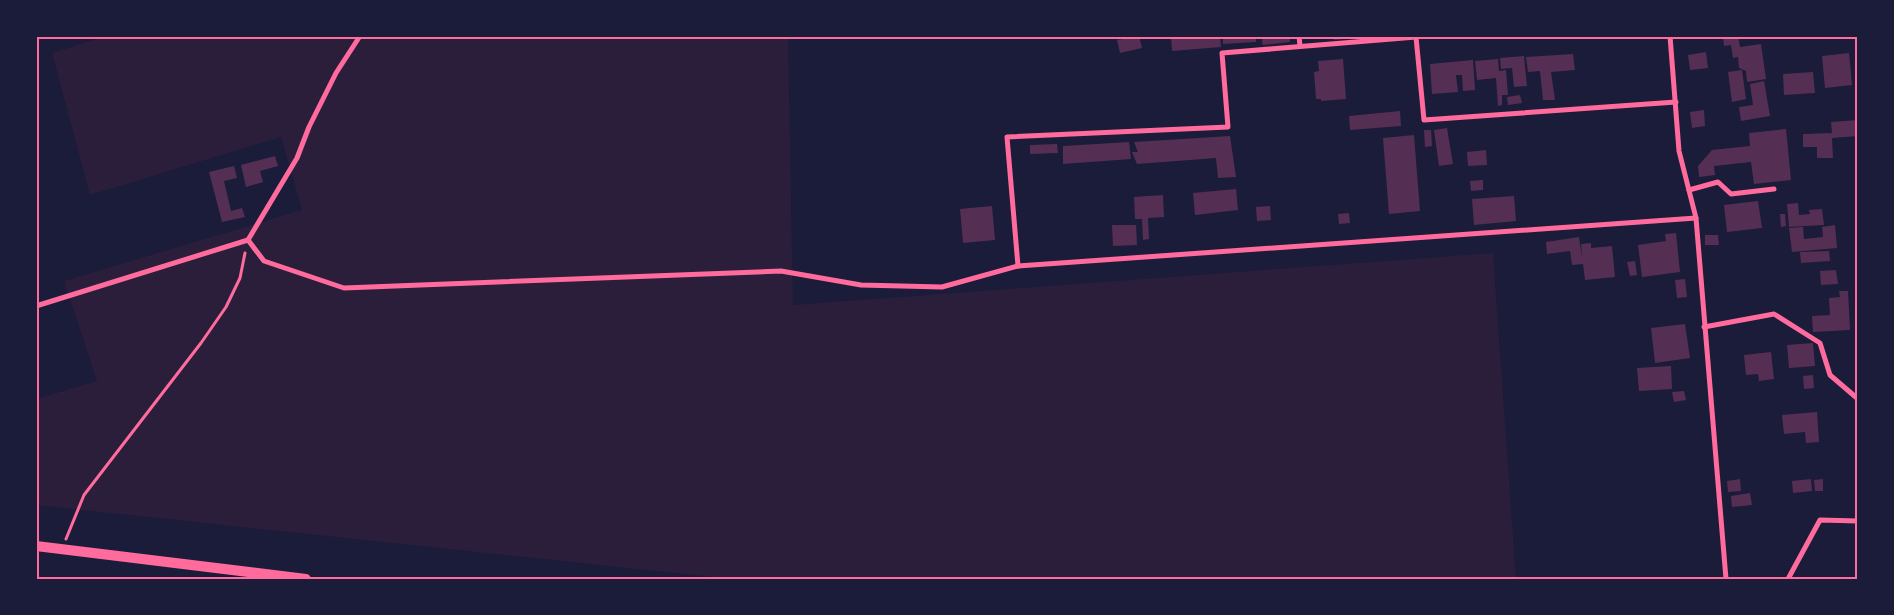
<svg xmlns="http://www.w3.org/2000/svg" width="1894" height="615" font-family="'Noto Sans',sans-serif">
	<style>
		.green { fill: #2a1e3b }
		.building { fill: #542f53 }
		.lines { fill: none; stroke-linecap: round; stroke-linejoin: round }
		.path { stroke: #ff6b9d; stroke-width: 3 }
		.minor { stroke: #ff6b9d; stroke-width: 5 }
		.secondary { stroke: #ff6b9d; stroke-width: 10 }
		.neatline { fill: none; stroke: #ff6b9d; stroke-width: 2 }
	</style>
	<rect width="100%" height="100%" fill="#1b1b3a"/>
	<!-- green -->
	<polygon class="green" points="106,36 788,36 793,305 1493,253 1516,579 732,579 36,505 36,399 97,381 64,281 302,210 281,137 90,195 52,53"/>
	<!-- building -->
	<g class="building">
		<polygon points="1139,36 1142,48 1120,53 1117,40"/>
		<polygon points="1220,36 1221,47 1172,51 1171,37"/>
		<polygon points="1223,36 1256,36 1256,42 1223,44"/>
		<polygon points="1263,36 1290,36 1290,42 1263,45 1262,42"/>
		<polygon points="1334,36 1354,36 1354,38 1334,40"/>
		<polygon points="1723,36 1738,36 1740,47 1761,44 1766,79 1747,82 1746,71 1739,68 1738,57 1733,58 1731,45 1724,46"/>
		<polygon points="1706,52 1708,68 1690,70 1688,55"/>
		<polygon points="1849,53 1852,85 1825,88 1822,56"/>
		<polygon points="1573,54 1575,70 1551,72 1555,100 1543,100 1540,71 1528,72 1526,57"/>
		<polygon points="1524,56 1527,86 1514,87 1512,68 1501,69 1500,58"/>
		<polygon points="1343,59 1346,99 1321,101 1321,99 1316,99 1314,72 1319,71 1318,61"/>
		<polygon points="1498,59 1499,71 1506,70 1508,95 1502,95 1502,105 1498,106 1496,78 1477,80 1475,61"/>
		<polygon points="1473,60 1475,90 1463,91 1462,75 1456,75 1458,92 1432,94 1430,64"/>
		<polygon points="1742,70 1746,99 1732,102 1728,72"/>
		<polygon points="1813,72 1815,93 1784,95 1783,74"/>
		<polygon points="1764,81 1770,116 1741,121 1739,107 1753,105 1750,84"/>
		<polygon points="1520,95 1522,103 1508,105 1507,97"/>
		<polygon points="1704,110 1705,126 1692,128 1690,112"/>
		<polygon points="1400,111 1401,126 1350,130 1349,116"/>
		<polygon points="1858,120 1858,136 1832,138 1833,158 1817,158 1817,147 1803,147 1803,134 1832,133 1831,122"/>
		<polygon points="1447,128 1453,164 1439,166 1434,130"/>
		<polygon points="1786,129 1791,180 1754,184 1751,162 1714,166 1715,175 1699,177 1698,166 1712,150 1750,146 1749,133"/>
		<polygon points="1424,130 1431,130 1432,146 1425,147"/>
		<polygon points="1414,135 1420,211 1389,214 1383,138"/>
		<polygon points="1230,136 1236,177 1218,178 1216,158 1137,164 1132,152 1138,152 1134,142"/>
		<polygon points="1129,142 1131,159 1063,164 1063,146"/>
		<polygon points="1057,144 1058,153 1030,154 1030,145"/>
		<polygon points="1486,150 1487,165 1468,166 1467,152"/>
		<polygon points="275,156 278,166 260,171 263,182 246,187 241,165"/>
		<polygon points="234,166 237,178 224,181 231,211 242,208 245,217 222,222 209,172"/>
		<polygon points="1483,180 1483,190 1471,191 1470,181"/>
		<polygon points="1236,189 1238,210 1195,215 1193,193"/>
		<polygon points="1163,195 1164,217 1148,218 1149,239 1143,240 1142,219 1135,219 1134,197"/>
		<polygon points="1514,196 1516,221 1474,225 1472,199"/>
		<polygon points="1758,201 1762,228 1727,232 1724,205"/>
		<polygon points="1798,203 1799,215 1810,214 1809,210 1822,209 1824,225 1789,227 1787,204"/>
		<polygon points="992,206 995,240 963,243 960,209"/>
		<polygon points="1270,206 1271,220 1257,221 1256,207"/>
		<polygon points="1349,213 1350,223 1339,224 1338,214"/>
		<polygon points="1780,214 1785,214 1786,226 1781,227"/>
		<polygon points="1112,225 1136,225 1137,245 1113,246"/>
		<polygon points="1835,225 1837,248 1792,252 1789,228 1803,227 1804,239 1823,237 1822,227"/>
		<polygon points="1676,233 1680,272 1642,277 1638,245 1666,241 1665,234"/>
		<polygon points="1705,235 1718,235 1719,245 1705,245"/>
		<polygon points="1579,237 1582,258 1581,244 1591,243 1591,248 1612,246 1615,277 1585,280 1583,264 1572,265 1570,251 1547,254 1546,242"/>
		<polygon points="1829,251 1830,261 1801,263 1800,252"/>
		<polygon points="1635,261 1637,275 1630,276 1627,262"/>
		<polygon points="1836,270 1838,284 1821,285 1820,271"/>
		<polygon points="1685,279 1687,297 1677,298 1675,280"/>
		<polygon points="1839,291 1848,291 1850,330 1813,332 1812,316 1830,315 1829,298 1840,297"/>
		<polygon points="1685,324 1690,358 1655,363 1651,328"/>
		<polygon points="1813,343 1815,366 1789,368 1787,345"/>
		<polygon points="1771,352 1774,379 1759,381 1758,374 1746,375 1744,355"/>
		<polygon points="1671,366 1672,389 1639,391 1637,368"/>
		<polygon points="1813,375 1814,388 1804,389 1803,376"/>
		<polygon points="1684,391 1686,400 1674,402 1672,392"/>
		<polygon points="1817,412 1819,442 1806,443 1805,432 1784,434 1782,415"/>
		<polygon points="1740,479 1741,491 1728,492 1727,481"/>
		<polygon points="1811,479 1812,491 1793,493 1792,481"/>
		<polygon points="1823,479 1823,491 1815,491 1814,480"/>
		<polygon points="1750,493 1752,505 1732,507 1731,496"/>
	</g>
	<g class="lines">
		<!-- path -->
		<polyline class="path" points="66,539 84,495 201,343 226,307 240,278 245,253"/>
		<!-- minor -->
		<g class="minor">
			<polyline points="1299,36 1300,46"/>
			<polyline points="1670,36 1679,151 1696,218 1726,579"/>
			<polyline points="1689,190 1718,182 1731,194 1774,189"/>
			<polyline points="248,240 297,158 309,127 336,73 360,36"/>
			<polyline points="1018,266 1007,137 1228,127 1222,53 1416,37 1424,120 1676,102"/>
			<polyline points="36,306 248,240 264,261 344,288 781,271 861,285 942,287 1018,266 1696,218"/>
			<polyline points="1704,327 1774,314 1820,343 1830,375 1858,399"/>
			<polyline points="1788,579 1820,520 1858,521"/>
		</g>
		<!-- secondary -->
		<polyline class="secondary" points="36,546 306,579"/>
	</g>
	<!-- border -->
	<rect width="1894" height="615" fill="none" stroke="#1b1b3a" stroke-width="75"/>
	<rect x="38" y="38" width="1818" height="540" class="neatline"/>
</svg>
